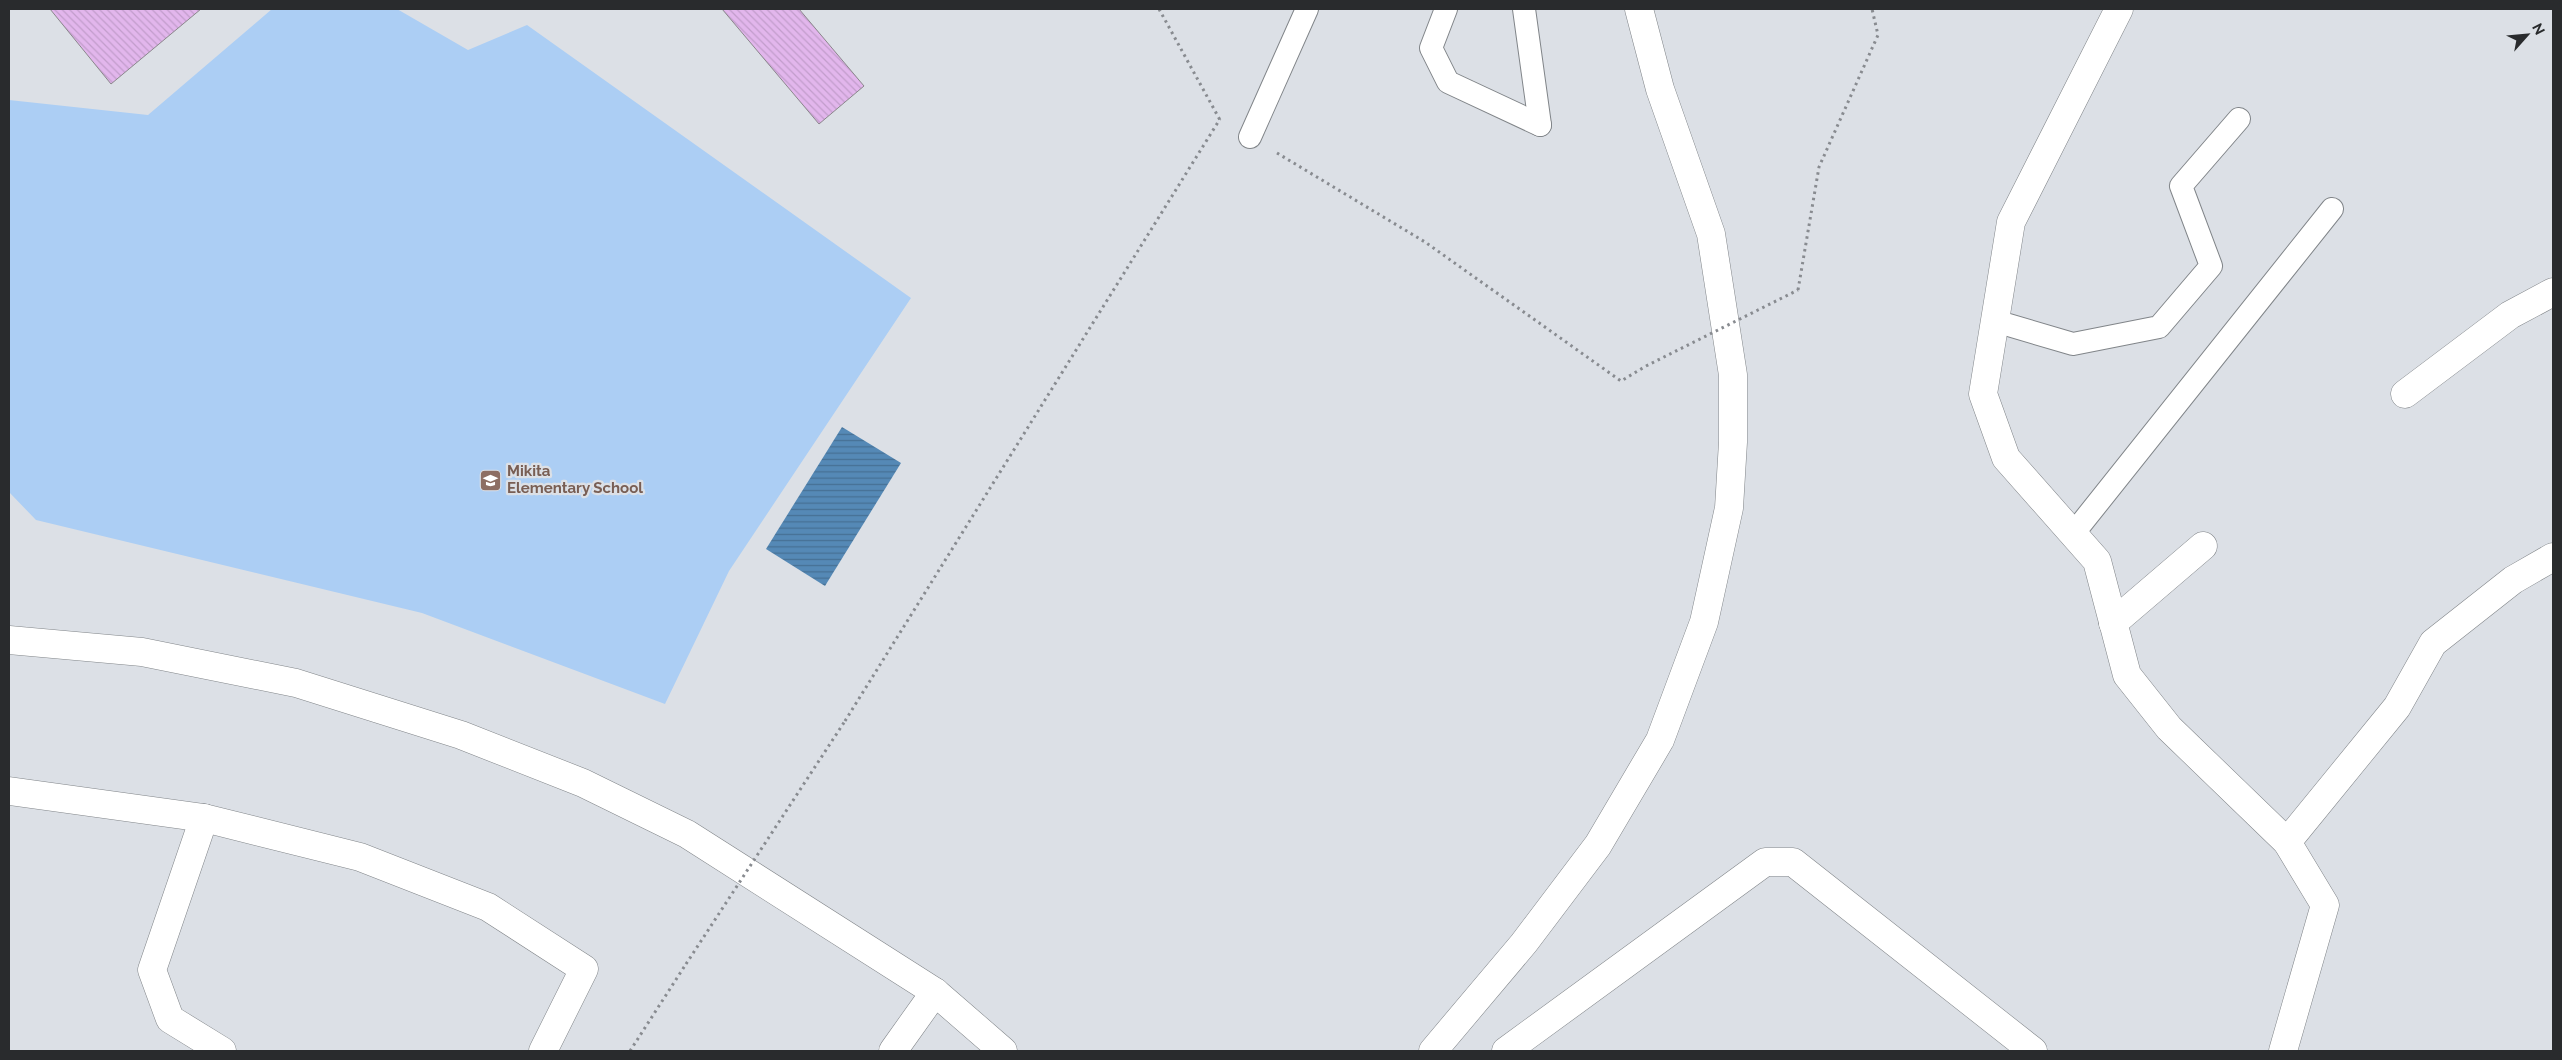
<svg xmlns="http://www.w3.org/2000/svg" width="2562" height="1060" font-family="Raleway,sans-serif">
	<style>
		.garden { fill: #accef4 }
		.water { fill: url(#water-rules) }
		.building { fill: url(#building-back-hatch); stroke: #8b878c }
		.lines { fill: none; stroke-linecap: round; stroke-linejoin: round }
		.service-casing { stroke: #818589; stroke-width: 24 }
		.minor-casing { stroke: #818589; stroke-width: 29 }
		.tertiary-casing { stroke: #818589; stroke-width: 29 }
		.path { stroke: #888b90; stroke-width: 3; stroke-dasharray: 2.5 4; stroke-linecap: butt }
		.service { stroke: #fff; stroke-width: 22 }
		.minor { stroke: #fff; stroke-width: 28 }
		.tertiary { stroke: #fff; stroke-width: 28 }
		.path-bridge { stroke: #888b90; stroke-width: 3; stroke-dasharray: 2.5 4; stroke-linecap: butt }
		.labels { text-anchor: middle; stroke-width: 4.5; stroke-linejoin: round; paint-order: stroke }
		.education-label { font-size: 15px; font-weight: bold; fill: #785e54; stroke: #dce0e6; text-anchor: start }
	</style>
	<defs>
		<pattern id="water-rules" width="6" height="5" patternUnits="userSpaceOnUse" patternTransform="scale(1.25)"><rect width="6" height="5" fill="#5589b6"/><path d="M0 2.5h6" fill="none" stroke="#467094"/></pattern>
		<pattern id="building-back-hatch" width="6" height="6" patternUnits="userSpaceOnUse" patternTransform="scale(1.25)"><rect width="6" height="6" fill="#e2b6ec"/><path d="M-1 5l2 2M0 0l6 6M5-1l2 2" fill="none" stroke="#c29dcb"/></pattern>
	</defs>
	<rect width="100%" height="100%" fill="#dce0e6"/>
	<!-- garden -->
	<polygon class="garden" points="272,9 397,9 468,50 527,25 911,298 729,571 665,704 422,613 36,520 9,492 9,100 148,115"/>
	<!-- water -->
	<polygon class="water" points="842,427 901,463 825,586 766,549"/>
	<!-- building -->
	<g class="building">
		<polygon points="50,9 201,9 111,84"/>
		<polygon points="722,9 799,9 864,86 819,124"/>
	</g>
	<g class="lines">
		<defs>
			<g id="service">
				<polyline points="1446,9 1431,48 1448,82 1540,125"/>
				<polyline points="1524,9 1540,125"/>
				<polyline points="1250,137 1307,9"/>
				<polyline points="1995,321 2073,344 2159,327 2211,266 2181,186 2239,119"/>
				<polyline points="2073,534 2332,209"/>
			</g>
			<g id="minor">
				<polyline points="2119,9 2011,222 1983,394 2006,458 2097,561 2127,675 2169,728 2287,842 2325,905 2283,1051"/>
				<polyline points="2405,394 2510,315 2553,292"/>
				<polyline points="2113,623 2203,546"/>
				<polyline points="9,791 204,818 360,857 488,907 584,969 543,1051"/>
				<polyline points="204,818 152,970 170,1019 222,1051"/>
				<polyline points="2287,842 2397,707 2433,643 2513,580 2553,557"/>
				<polyline points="893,1051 935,992"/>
				<polyline points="1506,1051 1765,862 1793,862 2033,1051"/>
			</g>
			<g id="tertiary">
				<polyline points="9,640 142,652 296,683 461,735 583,783 687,834 935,992 1003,1051"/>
				<polyline points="1433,1051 1524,943 1598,845 1660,740 1704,622 1729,508 1733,442 1733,375 1711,234 1660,89 1639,9"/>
			</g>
		</defs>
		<!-- service casing -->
		<use href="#service" class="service-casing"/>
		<!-- minor casing -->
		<use href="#minor" class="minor-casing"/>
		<!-- tertiary casing -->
		<use href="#tertiary" class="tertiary-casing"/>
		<!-- path -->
		<g class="path">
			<polyline points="1159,9 1220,120"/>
			<polyline points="1277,153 1425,242 1621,381 1646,366"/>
			<polyline points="1798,290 1819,167 1878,35 1872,9"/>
			<polyline points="845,721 1220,119"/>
			<polyline points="630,1051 686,964"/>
		</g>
		<!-- service -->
		<use href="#service" class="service"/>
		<!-- minor -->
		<use href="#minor" class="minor"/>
		<!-- tertiary -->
		<use href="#tertiary" class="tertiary"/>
		<!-- path-bridge -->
		<g class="path-bridge">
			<polyline points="1646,366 1798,290"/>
			<polyline points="686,964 845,721"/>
		</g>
	</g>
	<!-- icons -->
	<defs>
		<symbol id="school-square" viewBox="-11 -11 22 22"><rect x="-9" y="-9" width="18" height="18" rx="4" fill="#8d6e63" stroke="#dce0e6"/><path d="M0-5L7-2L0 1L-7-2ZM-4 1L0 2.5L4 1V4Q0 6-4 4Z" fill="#fff"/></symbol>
	</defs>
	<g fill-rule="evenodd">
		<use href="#school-square" x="478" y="468" width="25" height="25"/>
	</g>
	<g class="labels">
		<!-- education labels -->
		<g class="education-label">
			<text x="507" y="476">Mikita<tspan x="507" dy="17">Elementary School</tspan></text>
		</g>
	</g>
	<!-- border -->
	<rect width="2562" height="1060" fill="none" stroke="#292b2d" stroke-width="20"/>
	<!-- north arrow -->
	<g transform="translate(2527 35) rotate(63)" stroke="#dce0e6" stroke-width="4" paint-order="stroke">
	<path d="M0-4L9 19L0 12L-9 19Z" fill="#292b2d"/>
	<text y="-8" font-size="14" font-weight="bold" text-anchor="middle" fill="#292b2d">N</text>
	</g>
</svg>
